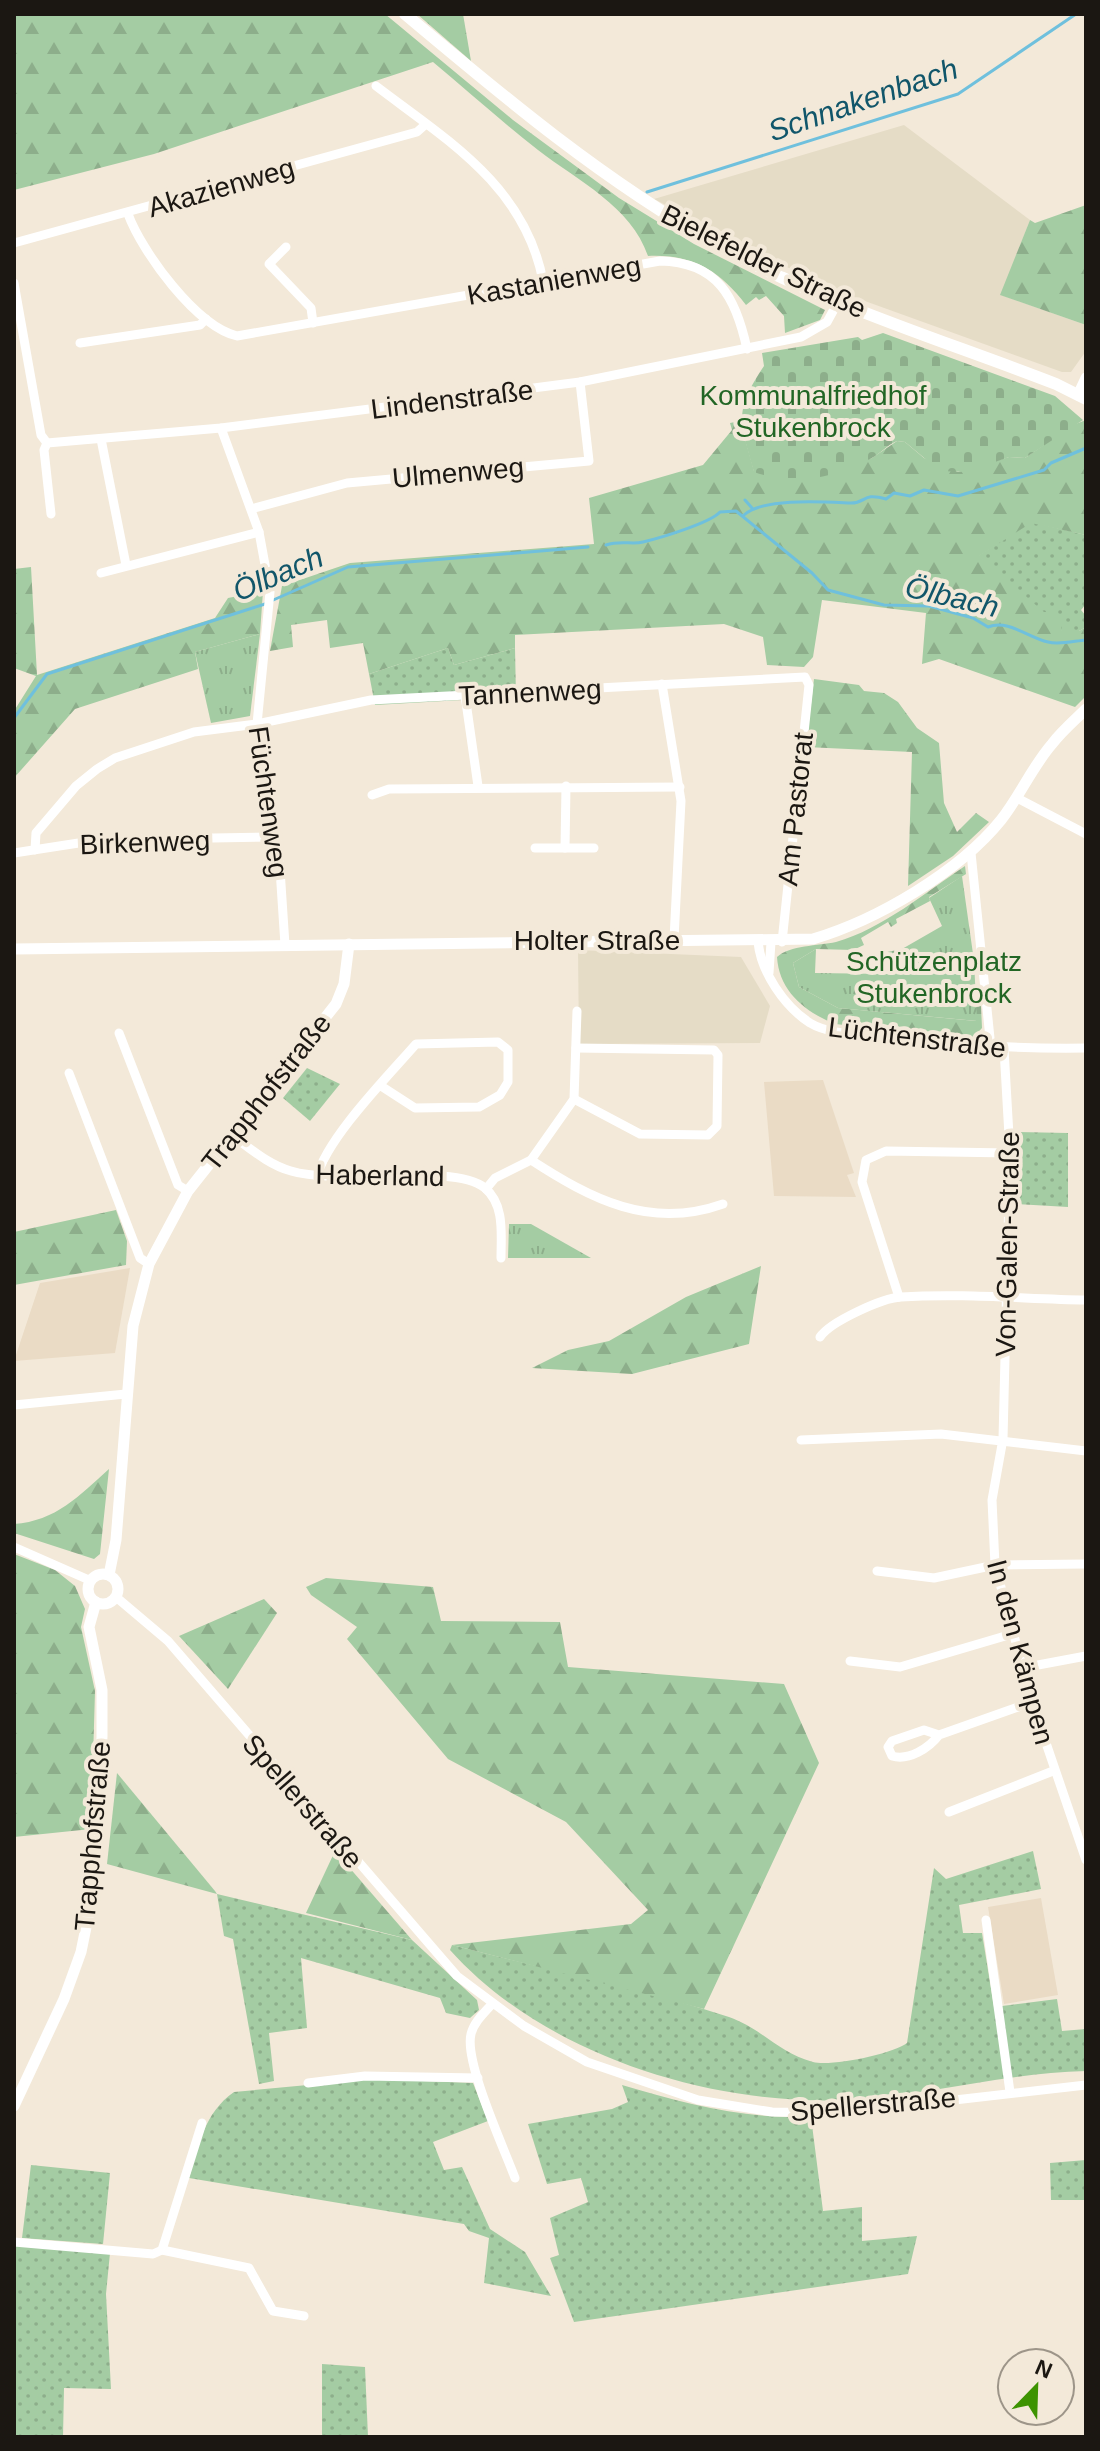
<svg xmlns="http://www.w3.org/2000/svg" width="1100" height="2451" font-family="Helvetica,sans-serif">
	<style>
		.commercial { fill: #e5dcc6 }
		.built { fill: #eadbc5 }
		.grass { fill: url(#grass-dots) }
		.forest { fill: url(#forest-firs) }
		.cemetery { fill: url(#cemetery-stones) }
		.park { fill: url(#park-tufts) }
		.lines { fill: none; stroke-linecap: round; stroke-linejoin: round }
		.stream { stroke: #6fc0dd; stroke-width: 3 }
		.minor { stroke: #fff; stroke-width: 9 }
		.tertiary { stroke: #fff; stroke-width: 11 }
		.secondary { stroke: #fff; stroke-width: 12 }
		.labels { text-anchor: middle; stroke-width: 8; stroke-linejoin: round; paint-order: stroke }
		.street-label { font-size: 28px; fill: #1b1712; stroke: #f3e9d9 }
		.park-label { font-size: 28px; fill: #226625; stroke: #f3e9d9 }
		.water-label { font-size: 30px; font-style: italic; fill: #11566a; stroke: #f3e9d9 }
	</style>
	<defs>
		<pattern id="grass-dots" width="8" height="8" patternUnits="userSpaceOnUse" patternTransform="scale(2)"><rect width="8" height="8" fill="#a4cca3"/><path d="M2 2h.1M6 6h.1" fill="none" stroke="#8dae8b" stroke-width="1.8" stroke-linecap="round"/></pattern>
		<pattern id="forest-firs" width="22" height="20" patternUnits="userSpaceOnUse" patternTransform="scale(2)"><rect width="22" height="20" fill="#a4cca3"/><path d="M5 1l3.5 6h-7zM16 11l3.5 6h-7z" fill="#8dae8b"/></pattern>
		<pattern id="cemetery-stones" width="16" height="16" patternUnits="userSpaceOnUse" patternTransform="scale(2)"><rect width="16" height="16" fill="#a4cca3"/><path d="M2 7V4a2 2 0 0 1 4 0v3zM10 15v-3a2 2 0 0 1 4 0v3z" fill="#8dae8b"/></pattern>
		<pattern id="park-tufts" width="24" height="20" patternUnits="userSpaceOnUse" patternTransform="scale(2)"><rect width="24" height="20" fill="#a4cca3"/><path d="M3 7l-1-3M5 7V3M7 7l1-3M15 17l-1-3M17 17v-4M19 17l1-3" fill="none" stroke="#8dae8b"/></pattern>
	</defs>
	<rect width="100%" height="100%" fill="#f3e9d9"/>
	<!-- commercial -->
	<g class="commercial">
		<polygon points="904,125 1030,220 1001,295 1086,325 1086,351 1071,372 1062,372 826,287 654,199"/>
		<polygon points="578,950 741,957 770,1006 760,1043 579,1044"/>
	</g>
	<!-- built -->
	<g class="built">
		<polygon points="823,1080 854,1173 847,1175 856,1197 774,1196 764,1082"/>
		<polygon points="130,1268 115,1353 14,1361 40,1283"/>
		<polygon points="1041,1898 1058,1995 1004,2004 988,1907"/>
	</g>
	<!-- grass -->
	<g class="grass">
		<polygon points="1031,522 1086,535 1086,604 1081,610 1086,616 1086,627 1079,631 1062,631 978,556"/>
		<polygon points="448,648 454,665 515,648 516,697 375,705 369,674"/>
		<polygon points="307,1068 340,1084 310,1121 283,1098"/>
		<polygon points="1017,1132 1068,1133 1068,1207 1015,1204"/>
		<path d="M1033,1851L1041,1889L959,1905L963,1933H982L994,2007L1057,1999L1062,2031L1086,2029V2071C1005,2073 926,2096 846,2100C709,2106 543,2054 450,1950L452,1945C544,1969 639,1987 729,2017C763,2029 778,2053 813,2062C830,2067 893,2054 907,2043L934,1868L946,1879Z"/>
		<polygon points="217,1894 412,1940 477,2000 479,2010 470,2018 446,2013 440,1998 301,1958 307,2028 269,2033 274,2081 259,2084 233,1939 224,1936"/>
		<path d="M372,2079L473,2083L488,2121L433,2142L444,2170L462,2167L490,2229L525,2252L551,2296L484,2283L489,2238L469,2231L464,2224L189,2178C199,2145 204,2113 234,2092Z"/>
		<path d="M622,2085C686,2104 744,2119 811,2117L823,2211L862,2207V2241L917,2236L908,2274L574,2322L550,2258L559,2255L550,2218L588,2202L581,2178L547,2184L528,2124L612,2109L628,2102Z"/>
		<polygon points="1086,2160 1086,2200 1051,2200 1050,2163"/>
		<polygon points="31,2165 110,2173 103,2244 22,2238"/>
		<polygon points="14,2244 110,2253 106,2294 111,2389 64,2388 63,2437 14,2437"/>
		<polygon points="322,2364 365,2367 368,2437 322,2437"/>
	</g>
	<!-- forest -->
	<g class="forest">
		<path d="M14,14H385L513,120L619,198L694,244L825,310L820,320L785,333L784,316L766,296L759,300L756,297L746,305C720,271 693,254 648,256C631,206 578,181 538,150C502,122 468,91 433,62L154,154L14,190Z"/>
		<polygon points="417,14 463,14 471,61"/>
		<polygon points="1086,205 1086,325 1000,295 1030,220 1035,223"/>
		<polygon points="1086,420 1086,535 1031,523 979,556 1044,612 1052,612 1060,618 1062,631 1079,631 1086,627 1086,696 1075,707 939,659 922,664 926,613 822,600 813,657 804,667 767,665 763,637 724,624 515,635 515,648 454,665 448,648 369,674 363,643 330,648 327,620 291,625 293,647 270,651 282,586 350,563 594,544 589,498 703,465 732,430 730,423 740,421 754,471 849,466 872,458 897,441 905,442 924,458 958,472 1009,457 1025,458 1073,425"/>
		<polygon points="31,567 37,675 215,618 228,598 263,591 260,634 195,652 198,669 75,709 14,778 14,711 36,676 14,668 14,569"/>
		<polygon points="814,679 859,685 864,691 884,693 898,702 917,728 939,743 944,803 957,832 976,813 989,822 953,856 908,886 912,752 806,747"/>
		<path d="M965,866L966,874L929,897L930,901L896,919L897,923L891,927L888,922L861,938L864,945L853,950L816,949L793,963L799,987L838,1008L976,1021V1006H981L982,1028L973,1038L835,1024C805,1012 779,991 777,957C790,945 818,946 836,942C882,929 926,892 965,866Z"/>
		<polygon points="116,1210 127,1241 126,1265 14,1285 14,1232"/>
		<polygon points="761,1266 749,1344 632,1374 532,1368 568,1350 609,1341 686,1297"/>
		<path d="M109,1469L100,1554L94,1559L14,1533V1524C56,1521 79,1496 109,1469Z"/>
		<polygon points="14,1554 55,1570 75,1586 85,1609 81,1627 95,1691 91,1829 14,1837"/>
		<polygon points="326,1578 433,1587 441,1621 560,1622 568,1667 784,1684 819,1763 704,2009 452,1945 631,1924 648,1910 566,1822 448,1759 347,1639 357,1627 311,1595 306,1587"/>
		<polygon points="264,1599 277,1613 228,1689 179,1636"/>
		<polygon points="117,1773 215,1891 217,1894 107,1864"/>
		<polygon points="335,1851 412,1940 306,1913"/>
	</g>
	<!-- cemetery -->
	<path class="cemetery" d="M883,333L1055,396L1083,420L1025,458L1009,457L967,472L940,471L905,442L897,441C887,445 880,454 870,459C831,478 797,487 754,472C740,422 733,412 764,366L762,353L858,337L862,340Z"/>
	<!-- park -->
	<g class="park">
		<polygon points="260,634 250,716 211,723 195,652"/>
		<polygon points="962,876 974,961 977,1021 838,1008 799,987 793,963 816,949 815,973 887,974 887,952 902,949 942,926 929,898"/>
		<polygon points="509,1224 531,1224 591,1258 508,1258"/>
	</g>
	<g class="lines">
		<!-- stream -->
		<g class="stream">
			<polyline points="647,192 958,94 1076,14"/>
			<polyline points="745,500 752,508"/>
			<path d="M744,515C764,497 827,502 851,503C867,503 862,492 886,499L894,493L910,496L924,490L958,496L1044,470L1051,463L1086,448"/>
			<path d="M606,545C621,540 632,545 643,542C660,538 710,523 720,512L736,511L812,573L828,590L884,605L929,606L973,618L988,627C1009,619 1028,638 1048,642C1059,645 1074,641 1086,640"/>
			<polyline points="271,601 348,567 588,547"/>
			<polyline points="14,718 47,674 265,604"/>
		</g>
		<!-- minor -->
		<g class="minor">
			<path d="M376,86C447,140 525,186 543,281"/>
			<path d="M128,214C142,252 196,326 237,336L660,261C718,262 736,298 747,349"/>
			<polyline points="14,243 417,132 426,124"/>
			<polyline points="286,247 269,264 311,308 313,323"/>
			<polyline points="14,283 41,435 47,443 44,450 51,514"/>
			<polyline points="80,343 200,325 206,319"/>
			<polyline points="221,428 259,532 270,592 257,724 279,854 285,945"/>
			<polyline points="101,439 126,565"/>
			<polyline points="47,443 221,428 580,382 801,337 827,322 838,302"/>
			<polyline points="251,509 347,483 589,461 580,382"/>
			<polyline points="101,573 259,532"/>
			<polyline points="662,684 681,801 674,939"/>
			<polyline points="465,695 478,786"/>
			<polyline points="372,795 389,789 680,787"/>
			<polyline points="1017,798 1086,834"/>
			<polyline points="535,848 594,848"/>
			<polyline points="565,848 566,786"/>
			<polyline points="35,850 36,833 76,786 97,769 115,758 194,732 257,724 371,700 805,677 809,685 782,942"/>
			<polyline points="14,853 98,840 276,837"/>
			<polyline points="971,853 991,1048"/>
			<path d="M758,942C761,972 784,1006 810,1023C830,1035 860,1034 882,1037C951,1045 1017,1049 1086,1048"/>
			<polyline points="769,973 771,942"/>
			<polyline points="119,1033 178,1185 188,1191"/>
			<polyline points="1004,1049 1010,1153 1003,1439 992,1500 995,1565 1032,1702 1086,1860"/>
			<polyline points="69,1073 140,1258 149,1264"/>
			<polyline points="574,1099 640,1134 708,1135 717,1126 718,1055 714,1050 576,1048"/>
			<path d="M233,1136C251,1149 269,1165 291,1171C340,1186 453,1162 485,1188C505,1205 501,1234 501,1258"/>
			<path d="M531,1160C591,1199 650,1230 723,1204"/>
			<path d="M317,1177C326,1139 389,1075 416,1044L498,1042L508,1050V1082L500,1095L479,1107L415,1108L381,1086"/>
			<polyline points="486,1189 495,1178 531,1160 574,1099 577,1011"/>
			<polyline points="899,1297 862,1182 866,1160 886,1151 1010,1153"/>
			<path d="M820,1337C830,1322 882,1298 901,1297C962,1293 1025,1299 1086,1300"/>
			<polyline points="14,1405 126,1394"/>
			<polyline points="801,1440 941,1434 1086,1451"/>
			<polyline points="14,1547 89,1580"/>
			<polyline points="877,1571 934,1578 995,1565 1086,1564"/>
			<polyline points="116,1597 168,1641 457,1976 524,2026 587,2062 698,2100 772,2112 841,2113 1086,2085"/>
			<polyline points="850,1661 900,1667 1012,1634"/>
			<polyline points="1022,1668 1086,1656"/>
			<path d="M939,1735C929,1748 909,1761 892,1756L888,1747L892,1741L924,1730L939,1735L1032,1702"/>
			<polyline points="949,1812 1053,1771"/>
			<polyline points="986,1920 1010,2092"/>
			<path d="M492,2004C484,2013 474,2022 471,2034C464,2062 504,2148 515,2178"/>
			<polyline points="308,2083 365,2076 478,2078"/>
			<polyline points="14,2242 153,2254 162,2250 249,2268 273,2311 304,2316"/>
			<polyline points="162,2250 202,2123"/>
		</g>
		<!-- tertiary -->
		<g class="tertiary">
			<polyline points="1078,395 1086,378"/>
			<path d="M14,949L813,939C877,920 959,872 1001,820C1020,796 1032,767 1052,744C1062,731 1075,720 1086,709"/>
			<circle cx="103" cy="1589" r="15"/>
			<polyline points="109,1575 116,1540 133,1326 149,1264 188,1191 336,1004 344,984 349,944"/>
			<polyline points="14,2106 64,1999 81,1952 91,1903 102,1737 102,1690 89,1627 96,1602"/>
		</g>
		<!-- secondary -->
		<path class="secondary" d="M405,14C505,98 604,181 718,245C825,305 943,340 1056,384L1086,399"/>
	</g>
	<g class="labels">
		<!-- street labels -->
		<g class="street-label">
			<text transform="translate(221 187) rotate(-16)" y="10">Akazienweg</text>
			<text transform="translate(764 261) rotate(26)" y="10">Bielefelder Straße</text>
			<text transform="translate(554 280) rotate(-10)" y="10">Kastanienweg</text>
			<text transform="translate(452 399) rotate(-7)" y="10">Lindenstraße</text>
			<text transform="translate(458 472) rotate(-5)" y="10">Ulmenweg</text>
			<text transform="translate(530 692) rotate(-3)" y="10">Tannenweg</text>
			<text transform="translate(269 802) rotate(82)" y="10">Füchtenweg</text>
			<text transform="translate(795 809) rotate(-84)" y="10">Am Pastorat</text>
			<text transform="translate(145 842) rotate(-2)" y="10">Birkenweg</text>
			<text x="597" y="950">Holter Straße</text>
			<text transform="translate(917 1037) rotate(7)" y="10">Lüchtenstraße</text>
			<text transform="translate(266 1092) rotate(-52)" y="10">Trapphofstraße</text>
			<text transform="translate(380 1175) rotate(1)" y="10">Haberland</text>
			<text transform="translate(1007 1244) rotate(-89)" y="10">Von-Galen-Straße</text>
			<text transform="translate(1021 1652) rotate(75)" y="10">In den Kämpen</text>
			<text transform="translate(303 1801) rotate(49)" y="10">Spellerstraße</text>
			<text transform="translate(92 1836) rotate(-85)" y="10">Trapphofstraße</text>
			<text transform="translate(873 2104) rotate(-5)" y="10">Spellerstraße</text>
		</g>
		<!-- park labels -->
		<g class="park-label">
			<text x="813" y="405">Kommunalfriedhof<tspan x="813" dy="32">Stukenbrock</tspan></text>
			<text x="934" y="971">Schützenplatz<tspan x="934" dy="32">Stukenbrock</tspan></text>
		</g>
		<!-- water labels -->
		<g class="water-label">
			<text transform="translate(863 100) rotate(-19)" y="10">Schnakenbach</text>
			<text transform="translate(278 574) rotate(-23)" y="10">Ölbach</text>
			<text transform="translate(952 597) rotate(13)" y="10">Ölbach</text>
		</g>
	</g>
	<!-- border -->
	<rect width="1100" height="2451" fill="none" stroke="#1b1712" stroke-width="32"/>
	<!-- north arrow -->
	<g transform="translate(1036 2387) rotate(23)"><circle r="38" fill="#f3e9d9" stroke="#9d9589" stroke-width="2"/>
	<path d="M0-6L14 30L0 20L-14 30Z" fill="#3d9301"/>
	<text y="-12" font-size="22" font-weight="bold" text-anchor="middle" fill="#1b1712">N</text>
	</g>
</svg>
